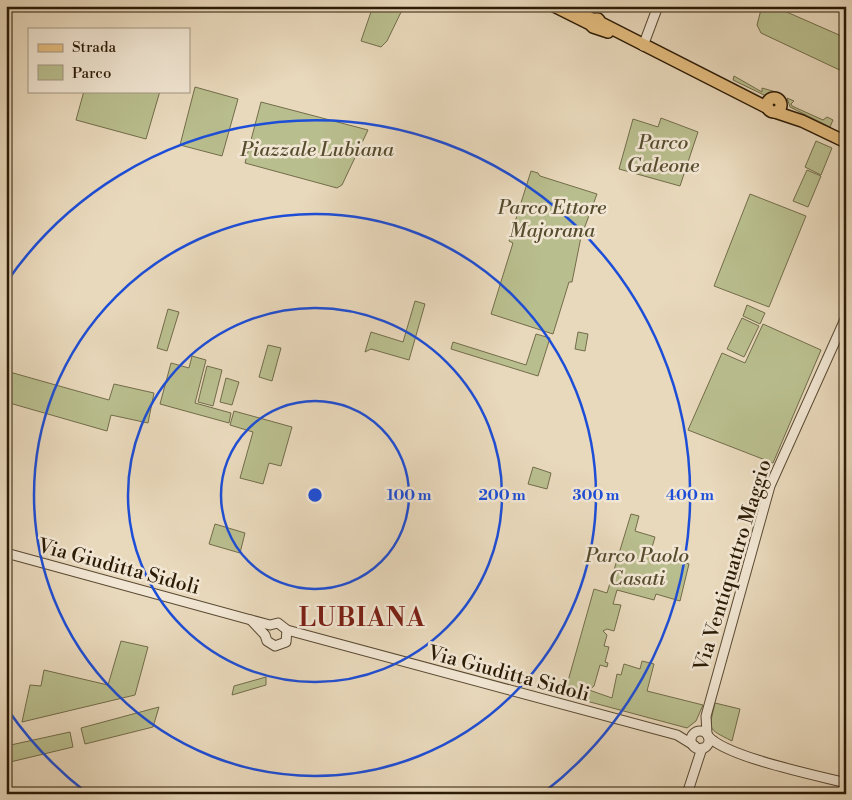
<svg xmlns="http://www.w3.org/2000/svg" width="852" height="800" font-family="'Libre Bodoni',serif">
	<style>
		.green { fill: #b9be8e; stroke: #726c4a }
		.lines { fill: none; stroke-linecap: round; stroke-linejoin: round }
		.minor-casing { stroke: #5a4a33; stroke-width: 11 }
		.major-casing { stroke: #2b1b05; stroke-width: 14 }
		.minor { stroke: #f1e6d3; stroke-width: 9 }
		.major { stroke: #e4bc7e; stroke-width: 11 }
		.ring { fill: none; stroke: #1d4ed8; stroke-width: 2.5 }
		.labels { text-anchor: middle; stroke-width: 5; stroke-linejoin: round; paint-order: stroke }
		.park-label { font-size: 20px; font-style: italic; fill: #564c2e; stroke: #f1e6d3 }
		.street-label { font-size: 20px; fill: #2b1b05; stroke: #f1e6d3 }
		.district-label { font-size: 25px; font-weight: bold; letter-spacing: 1px; fill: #7a1f14; stroke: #f1e6d3 }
		.centre { fill: #1d4ed8; stroke: #f1e6d3; stroke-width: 2.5 }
		.ring-label { font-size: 15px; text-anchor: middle; font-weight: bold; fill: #1d4ed8; stroke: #f1e6d3; stroke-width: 5; stroke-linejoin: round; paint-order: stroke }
	</style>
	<rect width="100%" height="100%" fill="#e9d9bc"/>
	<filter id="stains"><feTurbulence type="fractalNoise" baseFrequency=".004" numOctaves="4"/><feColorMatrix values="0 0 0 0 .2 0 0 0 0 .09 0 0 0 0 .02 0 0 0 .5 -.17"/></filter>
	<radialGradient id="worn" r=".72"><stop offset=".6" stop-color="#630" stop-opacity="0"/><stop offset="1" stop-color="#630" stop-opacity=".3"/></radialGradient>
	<!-- green -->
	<g class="green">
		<polygon points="373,6 404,6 387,41 381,47 361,41"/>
		<polygon points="762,6 773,6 846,38 846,73 761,33 757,25"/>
		<polygon points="734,76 762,92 762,88 776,92 766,96 733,80"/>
		<polygon points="195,87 238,99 222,156 180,145"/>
		<polygon points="84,91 160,91 146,139 76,120"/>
		<polygon points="787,98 794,101 791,104 792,106 823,120 827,117 833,120 830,127 790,107"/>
		<polygon points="261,102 368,130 342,185 337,188 245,163"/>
		<polygon points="661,118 698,132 680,186 619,169 633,119 658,127"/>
		<polygon points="816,141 832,148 821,175 805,167"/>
		<polygon points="807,170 821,176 808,207 793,201"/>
		<polygon points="531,171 538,173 540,176 597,194 581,237 572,282 569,282 553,334 491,314 513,243 509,241"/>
		<polygon points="750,194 806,216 769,307 714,286"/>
		<polygon points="415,301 425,304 409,360 371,349 365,352 371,332 403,342"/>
		<polygon points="747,305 765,313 760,324 743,316"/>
		<polygon points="168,309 179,312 167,351 157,348"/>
		<polygon points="742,318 759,326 744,357 727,349"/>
		<polygon points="763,324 821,350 773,463 688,430 722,353 745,363"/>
		<polygon points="578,332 588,334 585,351 575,349"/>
		<polygon points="536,334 550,338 538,376 451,349 453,342 526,365"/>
		<polygon points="268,345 281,348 272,381 259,377"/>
		<polygon points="192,356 206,360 195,403 231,413 229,423 160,404 171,363 189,368"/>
		<polygon points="207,366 222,370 213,406 198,402"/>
		<polygon points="6,371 109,400 114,384 154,393 148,423 111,415 107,431 6,402"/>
		<polygon points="226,378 239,382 232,405 220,402"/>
		<polygon points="234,411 292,427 281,466 269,463 263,484 240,478 253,432 230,425"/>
		<polygon points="533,467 551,473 547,489 528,484"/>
		<polygon points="631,514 639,516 635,531 655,537 651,551 689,564 688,568 680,601 656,594 654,600 617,590 613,604 621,605 614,631 607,629 603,631 607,635 604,646 609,647 605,662 608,663 607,667 600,665 594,686 589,690 612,698 617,674 621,675 624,664 640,669 642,661 654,664 647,691 703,705 696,721 687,728 564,695 594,589 607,593"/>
		<polygon points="215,524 245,533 240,553 209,544"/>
		<polygon points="121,641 148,647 135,695 22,722 30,685 41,686 44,670 108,685"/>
		<polygon points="266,677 266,685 232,695 234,686"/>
		<path d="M715,703L740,709L732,741C706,728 709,730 715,703Z"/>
		<polygon points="159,707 153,727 85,744 81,728"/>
		<polygon points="70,732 73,747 6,763 6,746"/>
	</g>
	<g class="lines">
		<defs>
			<g id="minor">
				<polyline points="643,46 658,6"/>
				<polyline points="6,553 251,620 270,625 278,623 287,630 677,735 695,746"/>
				<polyline points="251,620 265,635 267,641 275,646 286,642 287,630"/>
				<circle cx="700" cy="740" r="9"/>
				<polyline points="707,734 706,716 770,486 846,317"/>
				<path d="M708,736C726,757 815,775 846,783"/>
				<polyline points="687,794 702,748"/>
			</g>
			<g id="major">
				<polyline points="554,6 590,24 593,27 608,32"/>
				<polyline points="565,6 592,19 598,19 601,23 768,108"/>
				<circle cx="774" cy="105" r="7"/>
				<polyline points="775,112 802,121 846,142"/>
			</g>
		</defs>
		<!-- minor casing -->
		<use href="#minor" class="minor-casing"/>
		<!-- major casing -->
		<use href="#major" class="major-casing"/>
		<!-- minor -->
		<use href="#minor" class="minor"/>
		<!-- major -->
		<use href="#major" class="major"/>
	</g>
	<!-- distance rings -->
	<g class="ring">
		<circle cx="315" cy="495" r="94"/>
		<circle cx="315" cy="495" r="187"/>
		<circle cx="315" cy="495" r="281"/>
		<path d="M87 793A375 375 0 0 1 8 710M8 280A375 375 0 1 1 543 793"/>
	</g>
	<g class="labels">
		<!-- park labels -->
		<g class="park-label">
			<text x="663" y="149">Parco<tspan x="663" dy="23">Galeone</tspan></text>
			<text x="317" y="156">Piazzale Lubiana</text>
			<text x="552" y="214">Parco Ettore<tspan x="552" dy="23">Majorana</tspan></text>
			<text x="637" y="562">Parco Paolo<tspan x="637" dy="23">Casati</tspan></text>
		</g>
		<!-- street labels -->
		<g class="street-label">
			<text transform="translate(732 565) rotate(-73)" y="7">Via Ventiquattro Maggio</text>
			<text transform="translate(119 566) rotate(15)" y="7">Via Giuditta Sidoli</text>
			<text transform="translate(509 673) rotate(15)" y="7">Via Giuditta Sidoli</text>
		</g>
		<!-- district labels -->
		<g class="district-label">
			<text x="362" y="626">LUBIANA</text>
		</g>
	</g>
	<circle cx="315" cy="495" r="8" class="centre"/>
	<g class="ring-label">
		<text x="409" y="500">100 m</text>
		<text x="502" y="500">200 m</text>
		<text x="596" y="500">300 m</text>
		<text x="690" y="500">400 m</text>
	</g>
	<!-- margin -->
	<rect width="852" height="800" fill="none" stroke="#e9d9bc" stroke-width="25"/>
	<rect x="8" y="8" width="837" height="785" fill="none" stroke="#2b1b05" stroke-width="2.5"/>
	<rect x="12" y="12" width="827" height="775" fill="none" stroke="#2b1b05"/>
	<!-- legend -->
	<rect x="28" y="28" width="162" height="65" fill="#f1e6d3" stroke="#a29581"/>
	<rect x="38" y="44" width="25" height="8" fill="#e4bc7e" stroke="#a29581"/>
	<text x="72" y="52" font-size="15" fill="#2b1b05">Strada</text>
	<rect x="38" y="65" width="25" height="15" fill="#b9be8e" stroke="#a29581"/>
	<text x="72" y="78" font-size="15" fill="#2b1b05">Parco</text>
	<rect width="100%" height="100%" filter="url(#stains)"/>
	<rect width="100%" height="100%" fill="url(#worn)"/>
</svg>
